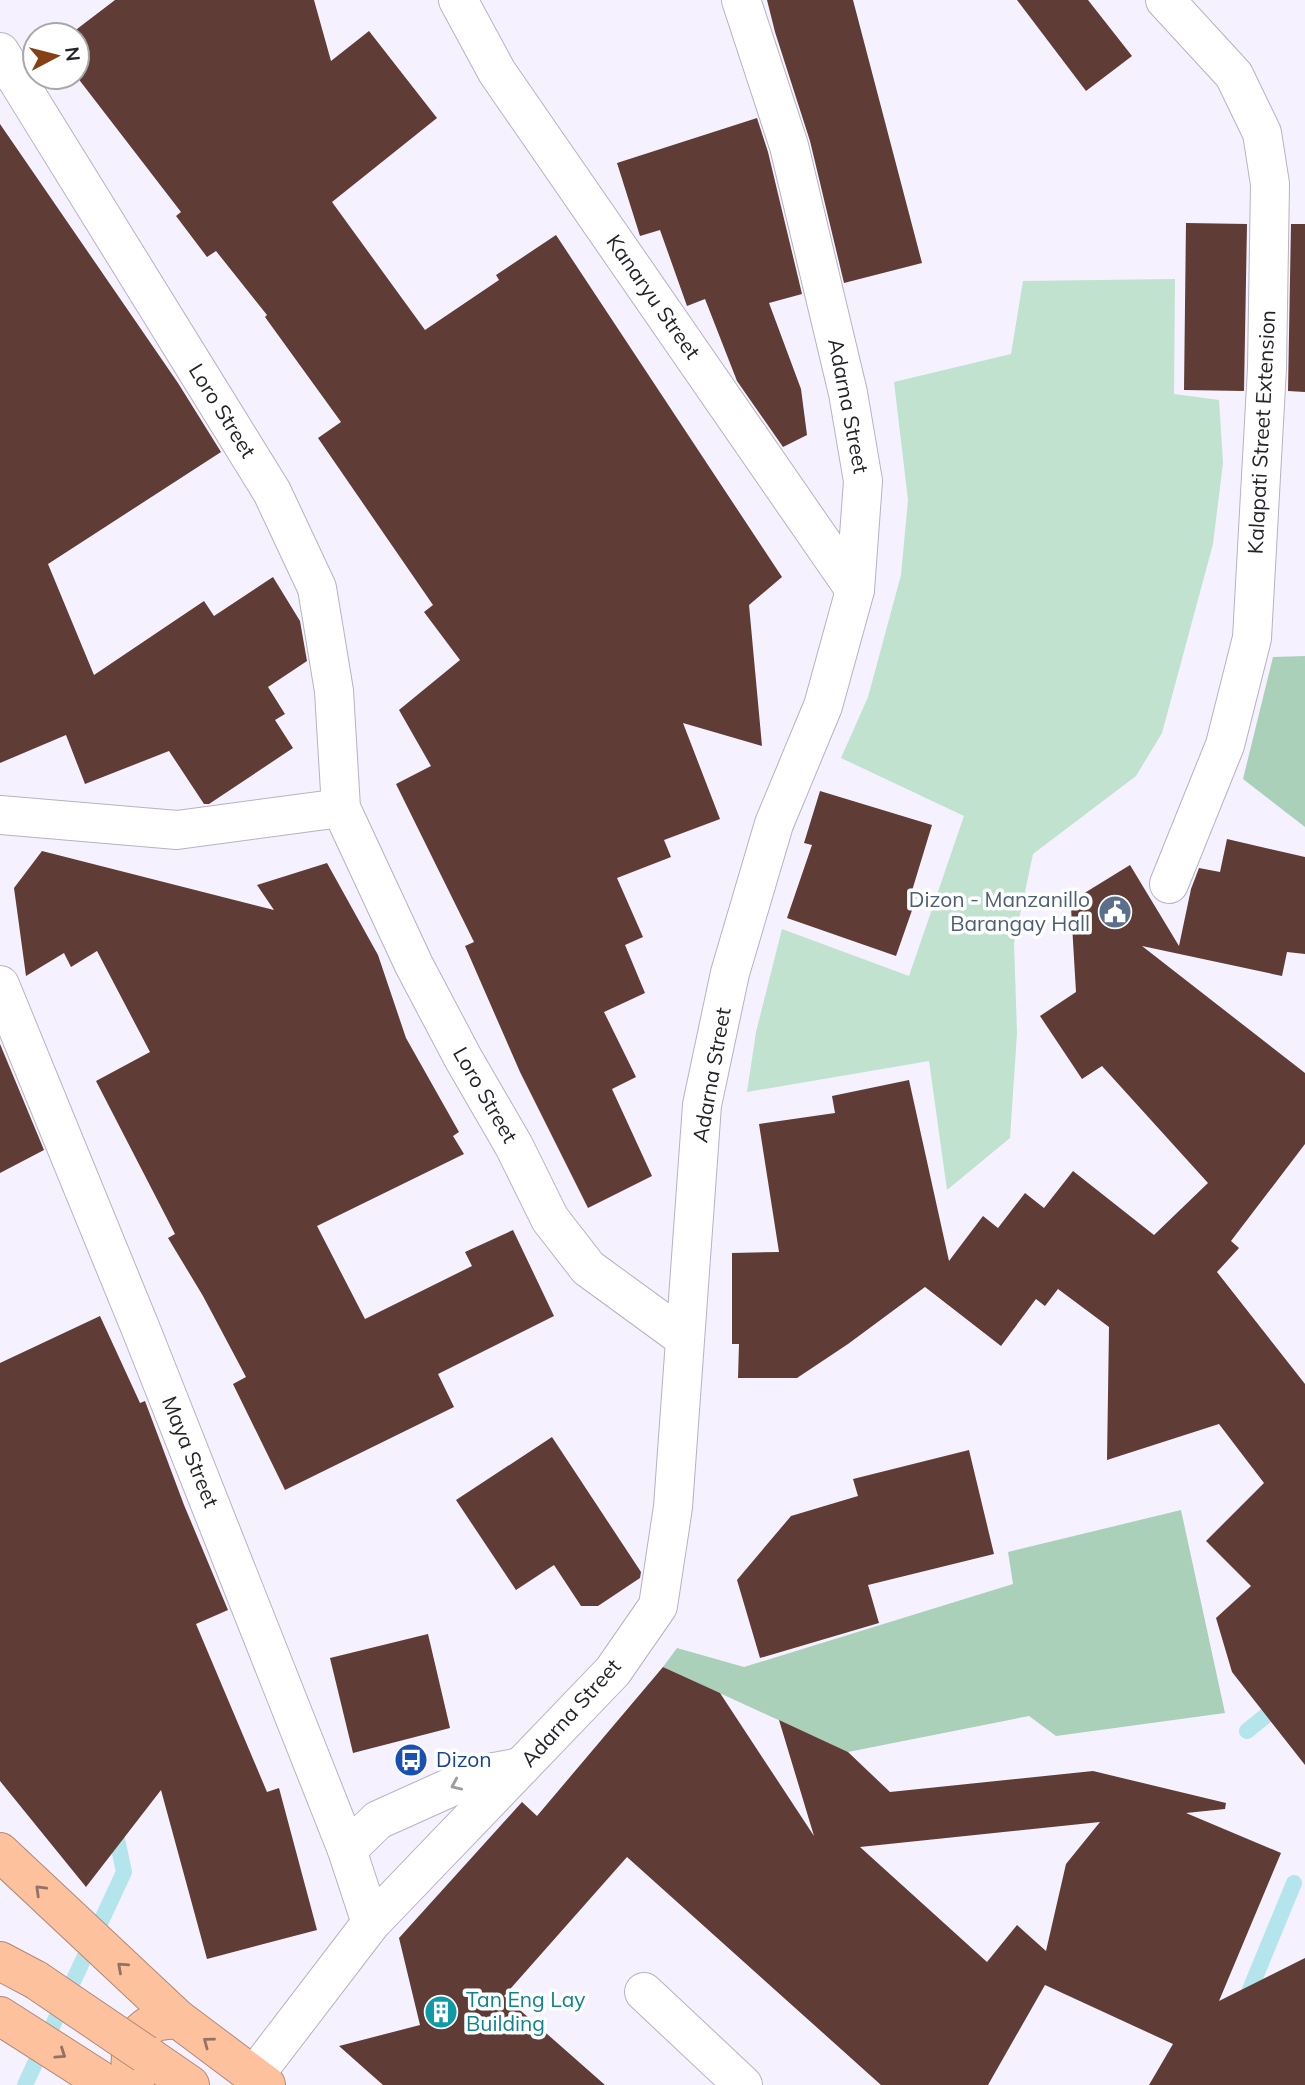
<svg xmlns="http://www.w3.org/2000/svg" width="1305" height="2085" font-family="Mulish,sans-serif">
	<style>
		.green { fill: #c1e2cf }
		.forest { fill: #aad0ba }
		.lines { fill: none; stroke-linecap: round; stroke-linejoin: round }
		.stream { stroke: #b4e5ec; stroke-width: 16 }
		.building { fill: #5f3c35; fill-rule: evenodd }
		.minor-casing { stroke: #b7b2c1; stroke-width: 40 }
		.highway-casing { stroke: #b18a75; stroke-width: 40 }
		.minor { stroke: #fff; stroke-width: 38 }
		.highway { stroke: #fdc19e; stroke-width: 38 }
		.highway-bridge-casing { stroke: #b18a75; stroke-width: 40; stroke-linecap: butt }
		.highway-bridge { stroke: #fdc19e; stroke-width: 38 }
		.oneway { stroke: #9d9c9f }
		.oneway2 { stroke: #917264 }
		.labels { text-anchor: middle; stroke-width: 7; stroke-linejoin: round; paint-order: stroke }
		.street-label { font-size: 21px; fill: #252329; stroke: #fff }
		.service-label { font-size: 21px; fill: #4e5e75; stroke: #fff; text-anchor: end }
		.transit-label { font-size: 21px; fill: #164399; stroke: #fff; text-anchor: start }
		.culture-label { font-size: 21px; fill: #0d838f; stroke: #fff; text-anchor: start }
	</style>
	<rect width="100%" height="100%" fill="#f5f1fe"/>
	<!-- green -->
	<polygon class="green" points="1175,279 1174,394 1219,400 1223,463 1213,544 1162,733 1136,776 1033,854 1014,943 1017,1033 1010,1138 947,1190 929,1061 747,1092 756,1032 782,929 909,976 964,816 841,758 868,697 901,575 908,500 894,382 1011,354 1023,281"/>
	<!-- forest -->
	<g class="forest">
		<polygon points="1305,656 1305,827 1243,779 1273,657"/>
		<polygon points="1181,1510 1225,1713 1056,1736 1029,1716 848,1752 663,1667 677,1648 744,1667 1013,1584 1008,1552"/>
	</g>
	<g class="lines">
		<!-- stream -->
		<g class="stream">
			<polyline points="1247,1731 1305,1684"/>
			<polyline points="1244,2004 1294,1883"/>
			<polyline points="25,2085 124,1872 114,1825"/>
		</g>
	</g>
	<!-- building -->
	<g class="building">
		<polygon points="115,0 314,0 331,61 369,31 437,118 332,202 425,330 499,280 496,275 556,235 782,577 749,605 762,746 683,723 720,819 664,840 671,857 617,878 643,937 625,945 645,993 604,1012 636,1077 612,1089 652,1176 588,1208 520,1072 465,946 474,942 396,784 431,766 399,710 460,660 424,612 433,605 318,438 341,422 265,317 267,315 216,251 207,257 176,216 181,212 77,77 77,29"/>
		<polygon points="767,0 853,0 922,263 844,283 810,141 775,32"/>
		<polygon points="1017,0 1088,0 1132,56 1086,91"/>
		<polygon points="757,118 768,152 802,294 769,303 801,389 807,435 783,447 737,381 705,299 687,306 660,230 640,236 617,163"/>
		<polygon points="0,124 178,383 221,452 48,564 94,675 204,601 214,616 273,577 300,621 307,661 268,687 285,714 275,720 293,748 209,804 204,804 169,751 85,784 66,735 0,763"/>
		<polygon points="1186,223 1247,224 1244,391 1184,390"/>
		<polygon points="1291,224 1305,224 1305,392 1288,391"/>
		<polygon points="820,791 932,825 911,894 917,896 896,956 787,918 812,845 804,843"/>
		<polygon points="1227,839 1305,857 1305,954 1287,952 1282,976 1142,946 1305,1073 1305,1144 1231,1241 1239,1248 1217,1272 1305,1384 1305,1765 1232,1672 1216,1618 1251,1586 1206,1541 1264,1483 1219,1424 1107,1460 1109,1327 1058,1289 1045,1306 1036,1299 1001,1346 925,1287 848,1344 797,1378 738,1378 739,1344 732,1344 732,1253 779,1252 759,1124 835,1113 832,1096 909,1080 949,1261 983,1216 998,1228 1025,1193 1044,1208 1073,1171 1154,1235 1208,1183 1102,1066 1082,1079 1040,1016 1076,992 1070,891 1078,897 1130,865 1179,946 1191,889 1199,868 1220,872"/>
		<polygon points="42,851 274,910 257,885 327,863 378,955 406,1038 459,1132 453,1136 464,1154 317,1226 365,1319 472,1266 465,1252 513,1230 554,1316 438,1374 454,1407 285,1490 233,1384 246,1377 203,1296 168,1238 175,1234 96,1081 150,1052 97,951 71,967 64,953 26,976 14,888"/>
		<polygon points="0,1044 44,1150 0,1173"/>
		<polygon points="100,1316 140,1403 145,1401 184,1505 228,1610 196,1624 267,1792 279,1788 317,1930 207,1959 161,1790 86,1887 0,1781 0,1363"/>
		<polygon points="552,1437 641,1572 640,1578 598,1606 581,1606 554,1565 516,1590 456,1500"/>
		<polygon points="969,1450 994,1554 868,1585 879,1623 760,1658 737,1580 791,1516 858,1496 853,1479"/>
		<polygon points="428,1634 450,1728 353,1753 330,1658"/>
		<path d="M663,1667L720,1693L814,1836L779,1720L848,1752L890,1792L1093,1771L1226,1803L1225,1809L1186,1813L1281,1853L1219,2001L1305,1958V2085H1149L1173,2044L1045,1985L988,2085H881L627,1857L504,1996L605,2085H383L339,2046L420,2025L399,1938L522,1802L537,1816ZM1100,1822L1066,1864L1046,1951L1017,1925L987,1962L860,1847Z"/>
	</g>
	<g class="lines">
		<defs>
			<g id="minor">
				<polyline points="458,0 497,72 855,590"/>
				<polyline points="1165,0 1234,75 1262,133 1270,184 1267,368 1252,638 1225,745 1169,884"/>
				<polyline points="0,52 272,492 317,588 334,691 341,808 414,965 463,1058 514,1146 550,1219 588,1268 684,1338"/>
				<polyline points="0,815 177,830 341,808"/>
				<polyline points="0,985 142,1332 347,1850 371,1923"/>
				<polyline points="347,1850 378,1820 478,1775 521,1767"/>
				<polyline points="644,1992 743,2085"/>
				<polyline points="254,2076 371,1923 613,1671 658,1606 673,1507 702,1105 730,973 774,824 823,706 855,590 863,481 848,393 789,146 741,0"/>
			</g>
			<g id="highway">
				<polyline points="0,1852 178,2019 266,2085"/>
				<polyline points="0,1961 36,1980"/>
				<polyline points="0,2016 108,2085"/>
				<polyline points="145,2054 190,2085"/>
				<path d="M135,2085C126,2061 130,2033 156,2022C162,2020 171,2020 178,2019"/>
			</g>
		</defs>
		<!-- minor casing -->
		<use href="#minor" class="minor-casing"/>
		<!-- highway casing -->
		<use href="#highway" class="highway-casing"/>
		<!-- minor -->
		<use href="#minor" class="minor"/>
		<!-- highway -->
		<use href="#highway" class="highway"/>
		<defs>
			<polyline id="highway-bridge" points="36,1980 145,2054"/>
		</defs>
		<!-- highway-bridge casing -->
		<use href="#highway-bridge" class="highway-bridge-casing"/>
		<!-- highway-bridge -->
		<use href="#highway-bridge" class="highway-bridge"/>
	</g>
	<!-- one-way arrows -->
	<defs><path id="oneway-chevron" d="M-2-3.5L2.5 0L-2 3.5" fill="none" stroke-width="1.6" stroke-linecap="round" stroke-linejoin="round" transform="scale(1.75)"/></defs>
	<use class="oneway" href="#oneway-chevron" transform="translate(456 1785) rotate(156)"/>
	<g class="oneway2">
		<use href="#oneway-chevron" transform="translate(40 1890) rotate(-136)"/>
		<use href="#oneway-chevron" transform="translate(122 1967) rotate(-138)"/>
		<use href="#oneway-chevron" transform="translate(208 2042) rotate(-143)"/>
		<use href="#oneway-chevron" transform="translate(61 2054) rotate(34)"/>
	</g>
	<!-- icons -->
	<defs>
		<symbol id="civic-disc" viewBox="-11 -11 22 22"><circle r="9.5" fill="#5c6f8a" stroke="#fff"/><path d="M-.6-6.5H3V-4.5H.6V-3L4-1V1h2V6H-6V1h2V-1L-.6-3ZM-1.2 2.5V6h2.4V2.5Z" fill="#fff"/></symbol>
		<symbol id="bus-disc" viewBox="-11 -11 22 22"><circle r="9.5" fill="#1a4fb4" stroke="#fff"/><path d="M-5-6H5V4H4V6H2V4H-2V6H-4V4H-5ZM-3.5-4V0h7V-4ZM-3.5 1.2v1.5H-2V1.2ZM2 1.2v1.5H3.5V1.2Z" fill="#fff"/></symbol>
		<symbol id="building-disc" viewBox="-11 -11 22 22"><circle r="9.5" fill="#0f9aa8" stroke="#fff"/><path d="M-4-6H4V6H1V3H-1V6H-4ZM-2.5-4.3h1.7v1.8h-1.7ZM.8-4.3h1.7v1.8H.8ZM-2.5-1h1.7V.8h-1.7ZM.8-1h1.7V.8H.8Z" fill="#fff"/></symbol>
	</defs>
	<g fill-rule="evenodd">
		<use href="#civic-disc" x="1096" y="893" width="38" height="38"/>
		<use href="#bus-disc" x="392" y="1741" width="38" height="38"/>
		<use href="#building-disc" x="422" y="1993" width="38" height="38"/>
	</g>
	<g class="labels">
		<!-- street labels -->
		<g class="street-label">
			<text transform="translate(653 297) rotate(55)" y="7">Kanaryu Street</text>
			<text transform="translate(848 406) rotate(79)" y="7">Adarna Street</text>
			<text transform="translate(222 411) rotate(58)" y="7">Loro Street</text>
			<text transform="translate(1262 432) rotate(-87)" y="7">Kalapati Street Extension</text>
			<text transform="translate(712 1075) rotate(-80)" y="7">Adarna Street</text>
			<text transform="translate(485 1095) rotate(60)" y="7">Loro Street</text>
			<text transform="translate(190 1452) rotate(68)" y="7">Maya Street</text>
			<text transform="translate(571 1713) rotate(-48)" y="7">Adarna Street</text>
		</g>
		<!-- service labels -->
		<g class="service-label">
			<text x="1090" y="907">Dizon - Manzanillo<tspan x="1090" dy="24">Barangay Hall</tspan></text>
		</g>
		<!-- transit labels -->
		<g class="transit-label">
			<text x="436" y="1767">Dizon</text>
		</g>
		<!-- culture labels -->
		<g class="culture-label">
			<text x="466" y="2007">Tan Eng Lay<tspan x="466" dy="24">Building</tspan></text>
		</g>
	</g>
	<!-- north arrow -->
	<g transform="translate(56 56) rotate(83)"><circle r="33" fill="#ffffff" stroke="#a8a7a9" stroke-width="2"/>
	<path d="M0-5L12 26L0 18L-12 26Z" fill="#854114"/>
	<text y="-10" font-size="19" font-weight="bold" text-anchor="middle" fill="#252329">N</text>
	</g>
</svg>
